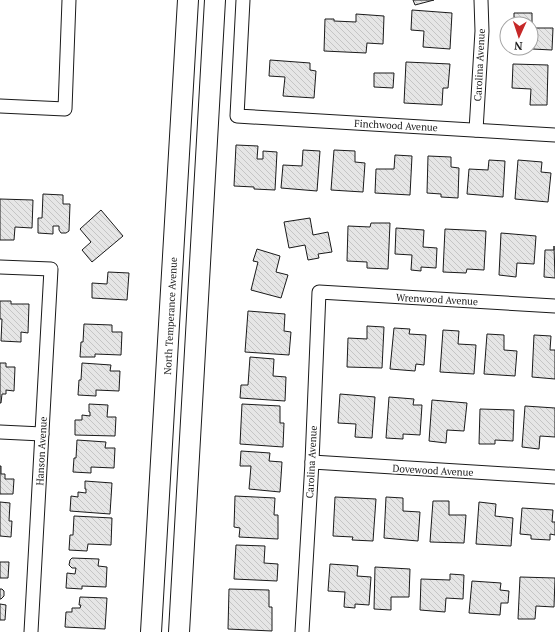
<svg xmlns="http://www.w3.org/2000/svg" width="555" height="632" font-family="'PT Serif',serif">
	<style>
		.building { fill: url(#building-back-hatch); stroke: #1a1a1a }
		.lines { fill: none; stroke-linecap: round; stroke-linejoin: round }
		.street-casing { stroke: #1a1a1a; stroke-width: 15 }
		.primary-casing { stroke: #1a1a1a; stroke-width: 22 }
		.street { stroke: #fff; stroke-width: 13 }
		.primary { stroke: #fff; stroke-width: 20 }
		.labels { text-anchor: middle; stroke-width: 3; stroke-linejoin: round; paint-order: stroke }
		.street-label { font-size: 10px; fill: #1a1a1a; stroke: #fff }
	</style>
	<defs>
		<pattern id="building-back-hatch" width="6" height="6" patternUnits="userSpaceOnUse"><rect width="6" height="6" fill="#e6e6e6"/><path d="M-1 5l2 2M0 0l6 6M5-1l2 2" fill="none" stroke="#c5c5c5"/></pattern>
	</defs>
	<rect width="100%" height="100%" fill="#fff"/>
	<!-- building -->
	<g class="building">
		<polygon points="413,0 434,0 415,5"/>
		<polygon points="412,10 452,13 450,49 423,47 424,31 411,30"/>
		<polygon points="514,13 532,13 532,28 553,28 552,50 513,48 531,48 531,24 514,24"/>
		<polygon points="356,14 384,16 383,44 367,43 366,53 324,51 325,19 334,19 334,21 356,22"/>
		<polygon points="270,60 310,63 310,70 316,71 314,98 283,96 285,77 269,76"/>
		<polygon points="406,62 450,64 448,88 443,88 442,105 404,103"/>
		<polygon points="513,64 548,65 547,105 530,105 531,89 512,88"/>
		<polygon points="374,73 394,73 393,88 374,87"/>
		<polygon points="236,145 258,146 257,159 263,159 263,151 277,152 275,190 254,189 254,187 234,186"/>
		<polygon points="303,150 320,151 317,191 281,188 283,165 302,166"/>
		<polygon points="334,150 355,151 355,162 365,163 363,192 331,190"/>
		<polygon points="395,155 412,156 410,195 375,193 376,169 394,169"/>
		<polygon points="428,156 451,157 451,167 459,168 458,198 441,197 441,194 427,193"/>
		<polygon points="489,160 505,161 503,197 467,194 469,169 488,170"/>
		<polygon points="518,160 542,162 541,172 551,173 548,202 515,199"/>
		<polygon points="43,194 63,195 63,204 70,204 69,231 66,233 61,233 59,230 59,226 53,226 53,234 38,233 38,218 42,218"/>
		<polygon points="0,199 33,200 32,228 15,227 14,240 0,240"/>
		<polygon points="101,210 123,236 92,262 82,250 91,242 80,229"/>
		<polygon points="310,218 313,235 328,232 332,252 318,254 319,258 308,260 305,245 289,248 284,222"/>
		<polygon points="371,223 390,223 388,269 367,268 367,262 347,261 348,226 370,227"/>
		<polygon points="396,228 424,230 423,247 437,248 436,268 421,267 421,271 411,270 412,255 395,254"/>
		<polygon points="445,229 486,231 484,270 467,269 466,273 443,272"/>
		<polygon points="501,233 536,236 534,264 517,263 516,277 499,275"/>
		<polygon points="554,246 555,278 544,277 545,250 554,250"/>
		<polygon points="257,249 280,256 276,272 288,275 281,298 251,290 258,262 253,261"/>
		<polygon points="108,272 129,273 127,300 92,298 92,283 107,284"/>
		<polygon points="0,301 11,301 11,304 29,304 28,333 21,332 21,342 1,341 2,319 0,319"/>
		<polygon points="248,311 285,314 284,331 291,332 289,355 245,352"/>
		<polygon points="84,324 112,325 112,332 122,332 121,355 95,354 95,357 80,357 81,342 83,342"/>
		<polygon points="367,326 384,327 382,368 347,367 348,338 367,339"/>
		<polygon points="394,328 410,329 409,334 426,335 424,365 416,364 415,371 390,369"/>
		<polygon points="443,330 459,331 458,344 476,345 474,374 440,372"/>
		<polygon points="487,334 504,335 504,350 517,351 515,376 484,374"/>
		<polygon points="534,335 551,336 550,350 555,350 555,379 532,377"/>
		<polygon points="250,357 274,359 273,376 286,377 285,401 240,398 241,385 248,385"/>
		<polygon points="0,363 6,363 6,367 15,367 14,391 6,390 6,394 2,394 1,403 0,403"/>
		<polygon points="82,363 111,365 110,371 120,371 119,391 96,390 96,396 78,395 79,380 81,380"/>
		<polygon points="340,394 375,397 372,438 355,437 356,424 338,423"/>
		<polygon points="389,397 414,399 413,405 422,405 420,435 403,434 403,439 386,438"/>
		<polygon points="432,400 467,403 464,431 447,430 446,443 429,441"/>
		<polygon points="89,404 108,405 107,417 116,417 115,436 75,435 75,420 82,420 82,415 90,416 90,412 89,412"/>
		<polygon points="242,404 280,406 280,423 284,423 283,447 240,444"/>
		<polygon points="525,406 555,408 555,437 540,436 539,449 522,447"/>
		<polygon points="480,409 514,410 513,441 495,440 495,444 479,444"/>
		<polygon points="77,440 106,442 105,448 115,448 114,468 91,467 91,473 73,472 74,458 76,458"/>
		<polygon points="241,451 270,453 269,461 282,462 280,492 249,489 251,466 240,466"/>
		<polygon points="0,466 1,466 1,474 5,474 5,479 14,479 13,494 0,494"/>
		<polygon points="85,481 112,483 110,514 70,511 71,496 78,497 78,492 86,493 86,489 85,489"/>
		<polygon points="235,496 275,498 274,515 278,515 278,539 239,537 240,528 234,527"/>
		<polygon points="335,497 376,499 373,541 352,540 353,537 333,536"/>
		<polygon points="386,497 403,498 403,511 420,512 418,541 384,538"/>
		<polygon points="433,501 449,501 449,515 466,515 464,543 430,542"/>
		<polygon points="0,502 10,503 9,521 12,521 11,537 0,536"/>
		<polygon points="479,502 496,504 495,516 513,518 511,546 476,544"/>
		<polygon points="522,508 553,510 552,522 555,522 555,535 550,534 550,540 531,539 531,535 520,534"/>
		<polygon points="74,516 112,518 111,545 88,544 87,551 69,550 70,535 73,535"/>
		<polygon points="236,545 265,546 264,563 278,564 277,581 234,579"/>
		<polygon points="72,558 99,559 98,566 107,567 106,587 82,586 82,589 66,588 67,573 75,574 76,568 72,568 69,565 70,560"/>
		<polygon points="0,562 9,562 8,578 0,578"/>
		<polygon points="330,564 358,566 357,576 371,577 369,605 355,604 355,608 344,607 345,592 328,591"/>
		<polygon points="375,567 410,569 409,597 391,597 391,610 374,609"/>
		<polygon points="450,574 464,575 463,599 446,598 445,612 420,610 421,579 450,580"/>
		<polygon points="520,577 555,578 554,607 536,606 535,619 518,619"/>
		<polygon points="472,581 501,583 500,590 509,591 508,603 501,603 500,615 469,613"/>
		<polygon points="0,589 2,589 4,591 4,596 1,599 0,599"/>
		<polygon points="229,589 269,590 269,607 272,607 272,631 228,629"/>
		<polygon points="80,597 107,598 105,629 65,627 66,612 72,612 72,608 80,608 81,605 79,605"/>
		<polygon points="0,604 6,605 5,620 0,620"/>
	</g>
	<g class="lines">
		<defs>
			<g id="street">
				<polyline points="243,0 237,116 555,135"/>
				<polyline points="0,106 65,109 69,0"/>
				<polyline points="476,130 482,31 481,0"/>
				<polyline points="0,267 51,269 31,632"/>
				<polyline points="0,432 42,434"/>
				<polyline points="312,462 555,477"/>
				<polyline points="302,632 312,462 319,292 555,306"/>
			</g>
			<g id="primary">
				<polyline points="151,632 188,0"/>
				<polyline points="179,632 215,0"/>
			</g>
		</defs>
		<!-- street casing -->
		<use href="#street" class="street-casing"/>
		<!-- primary casing -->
		<use href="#primary" class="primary-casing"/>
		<!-- street -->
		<use href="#street" class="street"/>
		<!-- primary -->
		<use href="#primary" class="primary"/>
	</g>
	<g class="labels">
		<!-- street labels -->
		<g class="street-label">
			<text transform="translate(479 65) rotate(-87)" y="4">Carolina Avenue</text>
			<text transform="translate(396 125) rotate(3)" y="4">Finchwood Avenue</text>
			<text transform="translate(437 299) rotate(3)" y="4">Wrenwood Avenue</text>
			<text transform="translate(170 316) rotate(-87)" y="4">North Temperance Avenue</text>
			<text transform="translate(41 451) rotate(-87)" y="4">Hanson Avenue</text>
			<text transform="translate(311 462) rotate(-87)" y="4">Carolina Avenue</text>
			<text transform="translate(433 470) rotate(3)" y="4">Dovewood Avenue</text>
		</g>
	</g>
	<!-- north arrow -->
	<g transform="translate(519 36) rotate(183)"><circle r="19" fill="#ffffff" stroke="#a3a3a3"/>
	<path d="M0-3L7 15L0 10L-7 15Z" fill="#c62828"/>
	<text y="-6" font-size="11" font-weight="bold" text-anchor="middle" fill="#1a1a1a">N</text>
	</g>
</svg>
